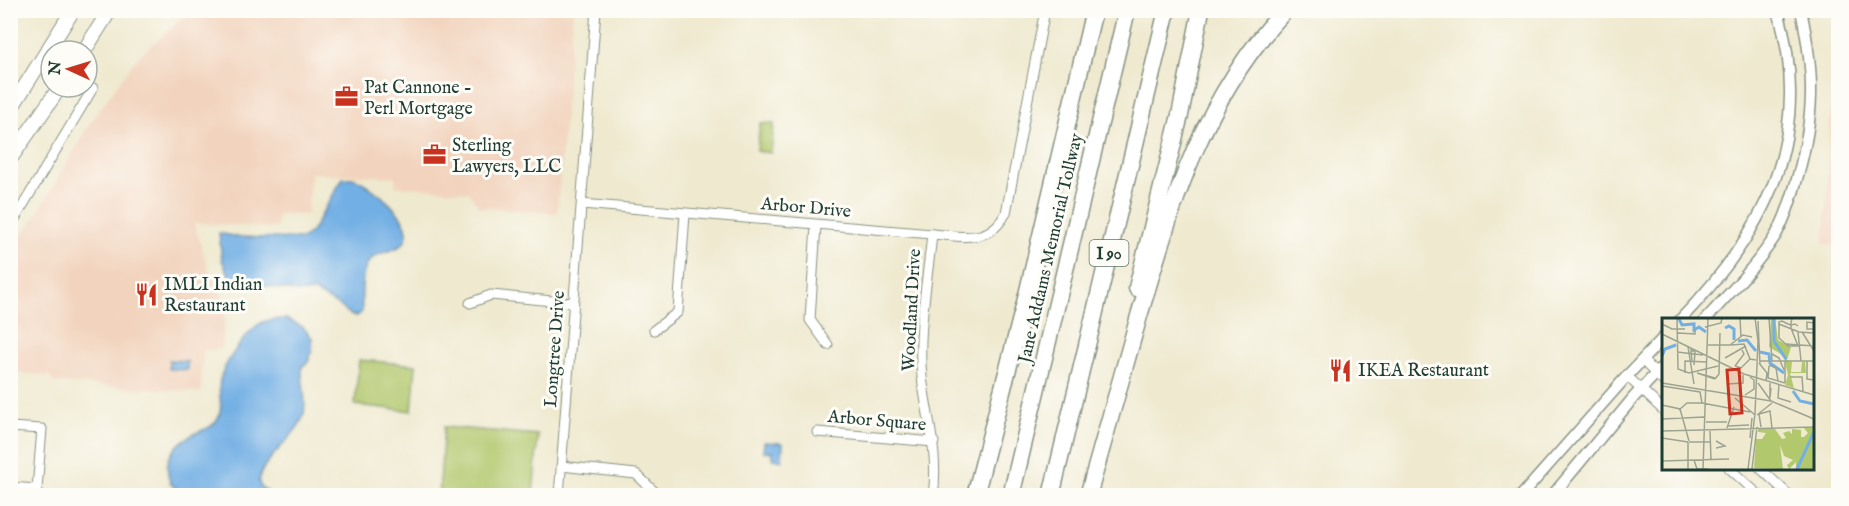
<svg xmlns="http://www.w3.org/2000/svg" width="1849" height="506" font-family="'IM FELL English',serif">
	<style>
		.built { fill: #f2d4be }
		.green { fill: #b2c86d; stroke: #688250; stroke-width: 1.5 }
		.water { fill: #72afe4; stroke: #48768c; stroke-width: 1.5 }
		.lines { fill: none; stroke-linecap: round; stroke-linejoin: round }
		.minor-casing { stroke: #879382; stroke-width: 11 }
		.tertiary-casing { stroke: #879382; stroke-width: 13 }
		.primary-casing { stroke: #879382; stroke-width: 16 }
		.motorway-casing { stroke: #879382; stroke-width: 19 }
		.minor { stroke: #fff; stroke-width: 9 }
		.tertiary { stroke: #fff; stroke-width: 10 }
		.primary { stroke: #fff; stroke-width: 14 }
		.motorway { stroke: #fff; stroke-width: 16 }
		.labels { text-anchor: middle; stroke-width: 6; stroke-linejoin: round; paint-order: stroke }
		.shield { fill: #fdfcf7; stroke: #62766e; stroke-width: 1.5 }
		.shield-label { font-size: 16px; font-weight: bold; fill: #1f3d34 }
		.poi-label { font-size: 18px; fill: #1f3d34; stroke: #fdfcf7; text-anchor: start }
		.street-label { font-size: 18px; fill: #1f3d34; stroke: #fdfcf7 }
		.inset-river { fill: none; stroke: #72afe4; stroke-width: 3 }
		.inset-road { fill: none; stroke: #9ca491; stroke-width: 1.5 }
		.view { fill: #c8321e; fill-opacity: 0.15; stroke: #c8321e; stroke-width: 3 }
		.inset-edge { fill: none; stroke: #1f3d34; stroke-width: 3 }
	</style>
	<rect width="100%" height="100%" fill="#fdfcf7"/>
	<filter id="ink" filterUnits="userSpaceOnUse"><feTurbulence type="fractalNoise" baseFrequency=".0167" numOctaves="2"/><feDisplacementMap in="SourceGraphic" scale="12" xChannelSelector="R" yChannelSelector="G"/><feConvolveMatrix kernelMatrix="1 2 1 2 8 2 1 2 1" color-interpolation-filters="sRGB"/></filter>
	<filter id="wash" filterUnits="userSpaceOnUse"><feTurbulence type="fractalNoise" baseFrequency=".008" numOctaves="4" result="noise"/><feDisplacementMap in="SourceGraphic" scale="24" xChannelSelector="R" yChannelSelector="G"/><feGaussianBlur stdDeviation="1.35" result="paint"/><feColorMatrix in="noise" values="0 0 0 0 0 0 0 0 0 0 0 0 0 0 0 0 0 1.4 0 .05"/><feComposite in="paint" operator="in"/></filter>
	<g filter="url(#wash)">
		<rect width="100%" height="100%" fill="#efe9cf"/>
		<!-- built -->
		<g class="built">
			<polygon points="190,11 573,11 557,213 479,207 469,192 395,186 396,177 311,173 307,215 278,214 276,228 194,223 210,273 226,303 222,348 203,351 201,392 54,383 50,376 11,372 10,250 36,216 90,123 135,60"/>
			<polygon points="1836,11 1838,11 1838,245 1824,244"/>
		</g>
		<!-- green -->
		<g class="green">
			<polygon points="760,123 774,124 771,153 757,151"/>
			<polygon points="359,360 416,365 412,411 355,405"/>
			<polygon points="444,427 538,435 533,495 439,495"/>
		</g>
		<!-- water -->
		<g class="water">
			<path d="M343,178C347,178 352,177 356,179C372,186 414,219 406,239C399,254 376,249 368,263C360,275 362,299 362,312L357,316H352L340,306L315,292H298L251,283L230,277L222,260L219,233L237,237L302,239L312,231Z"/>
			<path d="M286,319L303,327L312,338V351L308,363L302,366C301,382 308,402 303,417C295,439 259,461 259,482C259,488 268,491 271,495C249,496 186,502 172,485C170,482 168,476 168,472C164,456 181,440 194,434C203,429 211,429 217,420C225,408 217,393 220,380C224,363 248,329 263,322C270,319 279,319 286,319Z"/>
			<polygon points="169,360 187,361 187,370 169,369"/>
			<polygon points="764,442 783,443 782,460 773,459 773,452 763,451"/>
		</g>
	</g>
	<g filter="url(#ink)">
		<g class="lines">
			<defs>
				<g id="minor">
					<path d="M582,204L932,234C962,236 989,245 1006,213L1045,10"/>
					<polyline points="816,225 810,320 828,345"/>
					<polyline points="10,227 93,88"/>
					<path d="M932,234C928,277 917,334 922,377C927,417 939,454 933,496"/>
					<polyline points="470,303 491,295 573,303"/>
					<polyline points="654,330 678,312 685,214"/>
					<polyline points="1642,360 1663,381"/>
					<polyline points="1627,376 1663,410"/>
					<polyline points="10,427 42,429 37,489 10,487"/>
					<polyline points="817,432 934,442"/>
					<polyline points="561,466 636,474 659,496"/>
					<polyline points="1729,468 1760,496"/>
					<polyline points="1760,468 1790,496"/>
					<polyline points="559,496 596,10"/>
				</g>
				<g id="tertiary">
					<path d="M1680,320C1767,230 1814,137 1778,10"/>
					<path d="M1705,320C1730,293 1756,266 1776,235C1786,217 1792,198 1797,179C1815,115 1815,75 1801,10"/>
					<polyline points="1521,496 1627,376 1663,338"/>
					<polyline points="1552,496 1634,397 1663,366"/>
				</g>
				<g id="primary">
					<polyline points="84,51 110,10"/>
					<polyline points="10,110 73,10"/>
					<polyline points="10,159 60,87"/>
				</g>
				<g id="motorway">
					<polyline points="1137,288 1180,115 1201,10"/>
					<polyline points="975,496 1027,295 1094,10"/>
					<polyline points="1011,496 1127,10"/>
					<polyline points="1051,496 1167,10"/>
					<path d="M1088,496C1105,436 1122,376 1139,316C1173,201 1201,101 1285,10"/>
				</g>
			</defs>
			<!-- minor casing -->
			<use href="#minor" class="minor-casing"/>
			<!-- tertiary casing -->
			<use href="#tertiary" class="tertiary-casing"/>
			<!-- primary casing -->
			<use href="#primary" class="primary-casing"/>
			<!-- motorway casing -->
			<use href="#motorway" class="motorway-casing"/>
			<!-- minor -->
			<use href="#minor" class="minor"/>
			<!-- tertiary -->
			<use href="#tertiary" class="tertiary"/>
			<!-- primary -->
			<use href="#primary" class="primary"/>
			<!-- motorway -->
			<use href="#motorway" class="motorway"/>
		</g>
	</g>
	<!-- icons -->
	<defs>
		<symbol id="office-bare" viewBox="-9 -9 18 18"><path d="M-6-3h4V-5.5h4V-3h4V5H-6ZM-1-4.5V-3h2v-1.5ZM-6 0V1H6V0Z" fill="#c8321e" stroke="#fdfcf7" stroke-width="2.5" paint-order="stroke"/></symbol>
		<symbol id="restaurant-bare" viewBox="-9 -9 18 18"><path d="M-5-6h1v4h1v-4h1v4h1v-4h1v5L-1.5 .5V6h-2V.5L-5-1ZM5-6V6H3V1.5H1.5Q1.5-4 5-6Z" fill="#c8321e" stroke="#fdfcf7" stroke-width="2.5" paint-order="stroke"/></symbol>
	</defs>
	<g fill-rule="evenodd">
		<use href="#office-bare" x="330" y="80" width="33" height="33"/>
		<use href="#office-bare" x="418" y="138" width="33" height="33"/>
		<use href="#restaurant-bare" x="130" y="278" width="33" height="33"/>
		<use href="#restaurant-bare" x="1324" y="354" width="33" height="33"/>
	</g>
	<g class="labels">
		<!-- shield labels -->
		<rect class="shield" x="1089.5" y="240" width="39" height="26" rx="4.5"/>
		<g class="shield-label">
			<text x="1109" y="259">I 90</text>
		</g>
		<!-- poi labels -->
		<g class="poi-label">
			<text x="364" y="93">Pat Cannone -<tspan x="364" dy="21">Perl Mortgage</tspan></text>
			<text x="452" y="151">Sterling<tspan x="452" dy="21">Lawyers, LLC</tspan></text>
			<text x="164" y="290">IMLI Indian<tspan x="164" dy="21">Restaurant</tspan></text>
			<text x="1358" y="376">IKEA Restaurant</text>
		</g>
		<!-- street labels -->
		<g class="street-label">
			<text transform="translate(806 207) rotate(5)" y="6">Arbor Drive</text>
			<text transform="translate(1050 248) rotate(-77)" y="6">Jane Addams Memorial Tollway</text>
			<text transform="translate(911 310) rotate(-87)" y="6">Woodland Drive</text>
			<text transform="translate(554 349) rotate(-86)" y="6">Longtree Drive</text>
			<text transform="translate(877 420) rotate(5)" y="6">Arbor Square</text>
		</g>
	</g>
	<!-- overview -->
	<g transform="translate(1662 318)">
		<rect width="152" height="152" fill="#efe9cf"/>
		<path d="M113,0L116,22L129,29L125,42L130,44L129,54H139L140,44H143L144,55H128L132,70L123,67L126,57L122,38L107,29L109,1ZM141,109H151V151H134V144L127,151L125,147L131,142L122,138L118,127L121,151L92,150L94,121H100L104,115L96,114V110L113,111L120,121L124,120L121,115L127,113L130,116V111L139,112V119H142L146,115Z" fill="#b2c86d"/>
		<path class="inset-river" d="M112,0V23L124,41M17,1L20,7L32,6V12L37,9L44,14M63,10L67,8L72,11V22M76,23L85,22L94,33M98,34L107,36L108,45L122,55M0,38L3,31L14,27M131,73L138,83L152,86M135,151L152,114"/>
		<path class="inset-road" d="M15,0L16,51L27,55L56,48M78,0L79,19M107,0L110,43M130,0L129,5V10L136,28H126L117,20V4L120,3L126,6L129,7L133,6L136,8M96,3L98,47M152,5L145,4V11H152M0,6L10,11H23M117,6L137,14L152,15M43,9L59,5L60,0M136,14L139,43M140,14L152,33M16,15L33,16V12M0,16L82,56L152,77M124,26L152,28M46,27H68L81,17L90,19M69,27L82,26L88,41L94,42M26,29L32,66M15,34L41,37M110,36L117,40L122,52M63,40L84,28M30,43L29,32L33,34L32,47M98,43H152M123,43V65M145,43V61L152,62M97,45L105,55L104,63M107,47L114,50L116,63M73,48L82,36L80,32M73,48L79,50L88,41M107,48L106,60L123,65M23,55V43L45,44M128,59H140L141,73M53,61L57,56L58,15M53,61L35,55L53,60M0,65L109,83L152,101M96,65L109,83M108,65V80L109,70M65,66L81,65V57M117,66L116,80L129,84M0,68L38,74L40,85M83,77L92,71V62L88,59M73,80L93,97M0,87L18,91L27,123M17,92L25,85H40L88,94M95,97L110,85M0,101L42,99M44,104H65M66,108L87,107M99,109L97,96L108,93L110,110M65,110L72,89M48,112L49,142M0,113L152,109M0,120L26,124M88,120L90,100M54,123L63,128L54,130M27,124H48M32,142L35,151H46M0,143L67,141M26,151V124M41,151L46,0M86,151L93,96L96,23L93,0M90,151L95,109"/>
		<path class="view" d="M77,51L80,95L68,96L65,52Z"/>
		<rect width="152" height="152" class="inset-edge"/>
	</g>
	<!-- margin -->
	<rect width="1849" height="506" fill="none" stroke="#fdfcf7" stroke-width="36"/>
	<!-- north arrow -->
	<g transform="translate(69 69) rotate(274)"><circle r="28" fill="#fdfcf7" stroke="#a4b0a9" stroke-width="1.5"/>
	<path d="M0-4.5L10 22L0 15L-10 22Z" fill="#c8321e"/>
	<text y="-9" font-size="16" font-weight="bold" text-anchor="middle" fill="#1f3d34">N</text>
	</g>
</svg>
